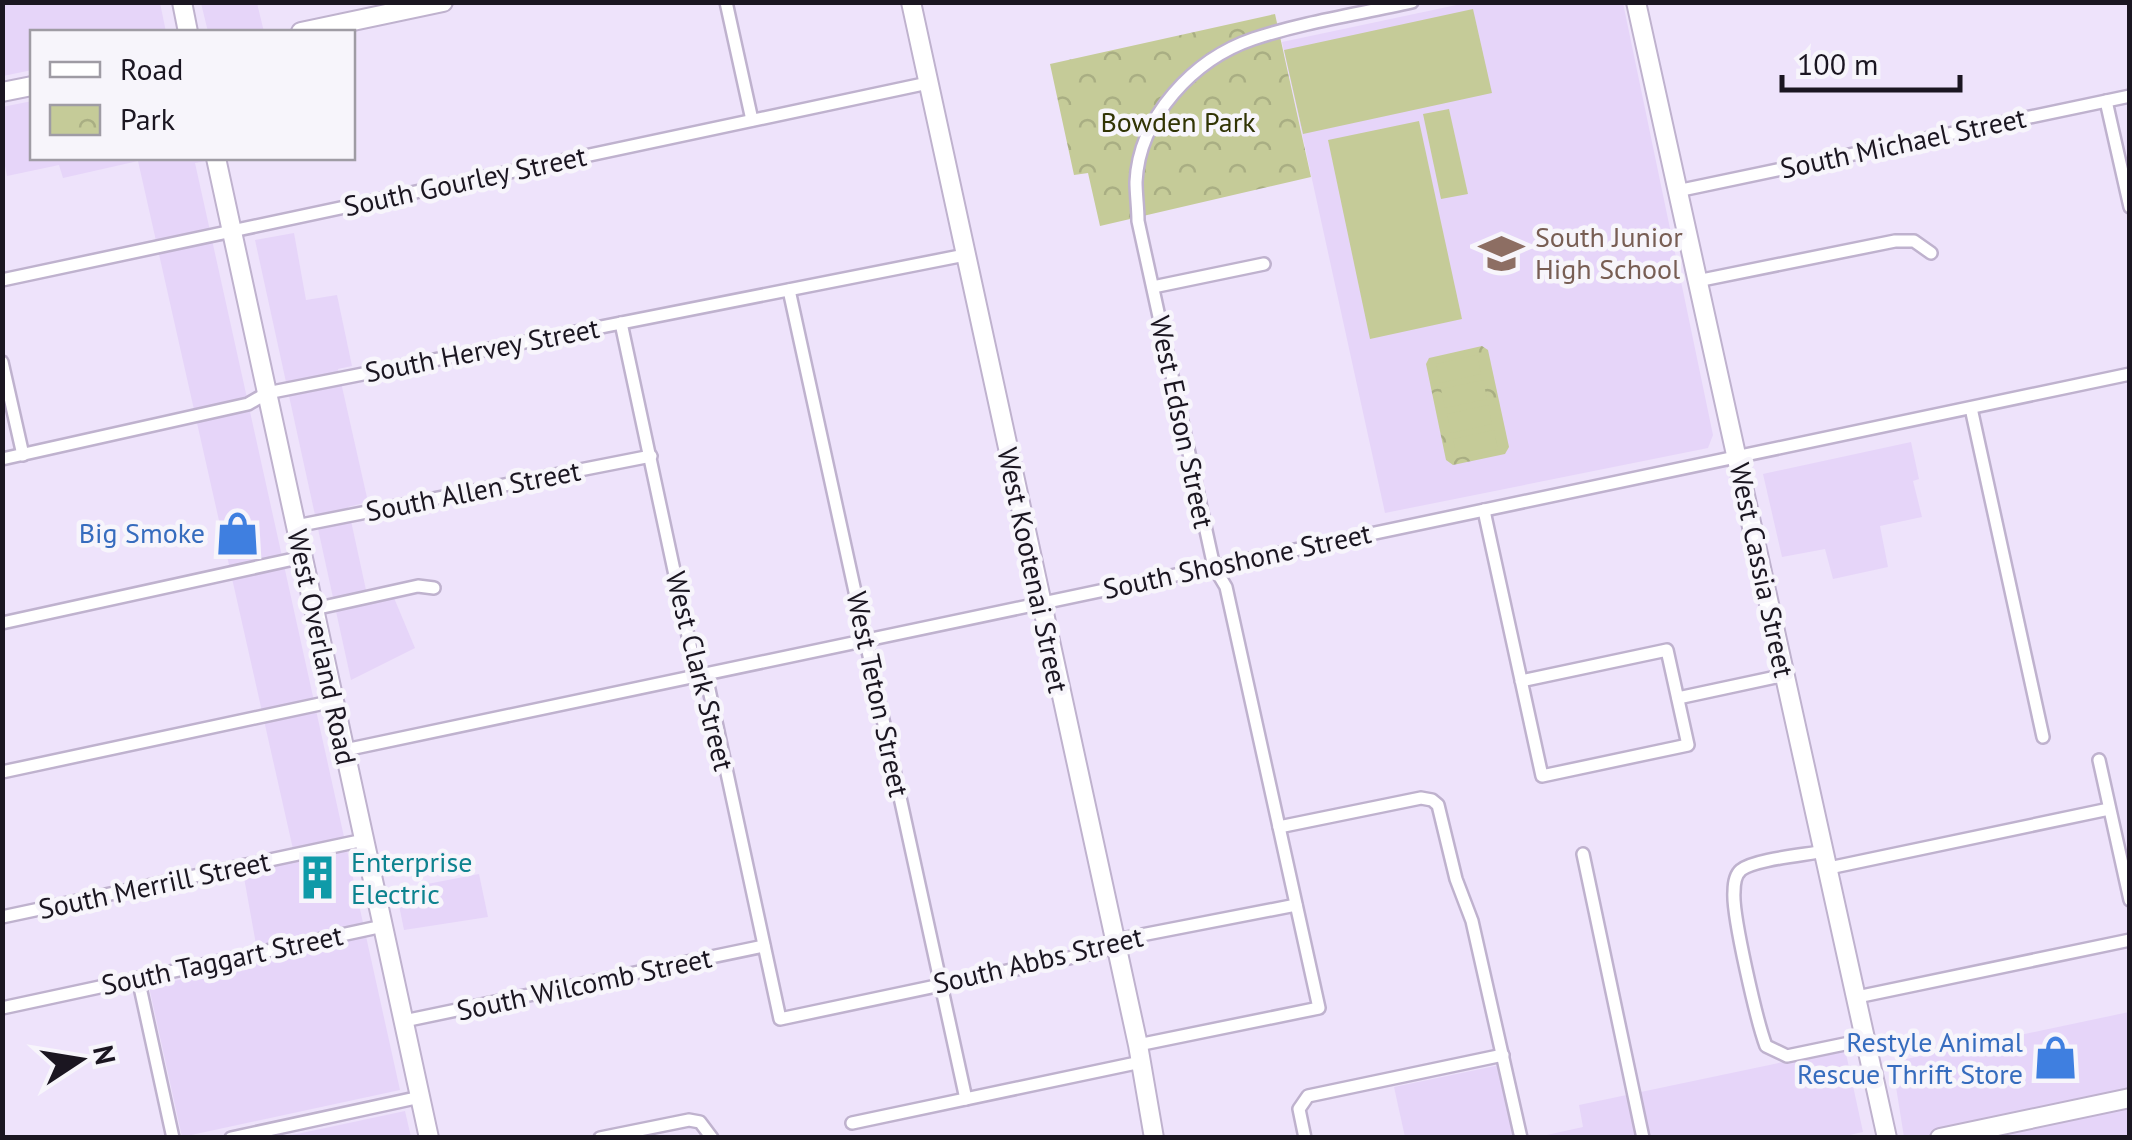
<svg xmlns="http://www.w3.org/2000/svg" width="2132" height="1140" font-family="'PT Sans',sans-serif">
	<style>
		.built { fill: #e6d5f9 }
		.park { fill: url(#park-crowns) }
		.pitch { fill: #c5cb98 }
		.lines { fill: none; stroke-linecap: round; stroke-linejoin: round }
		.street-casing { stroke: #bfb2ce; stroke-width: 16 }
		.secondary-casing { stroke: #bfb2ce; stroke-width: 22 }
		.primary-casing { stroke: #bfb2ce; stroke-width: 22 }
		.street { stroke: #fff; stroke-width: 11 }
		.secondary { stroke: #fff; stroke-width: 18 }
		.primary { stroke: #fff; stroke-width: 18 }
		.labels { text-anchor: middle; stroke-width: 9; stroke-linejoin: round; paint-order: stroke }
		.park-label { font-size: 28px; fill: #313404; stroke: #f7f5fb }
		.street-label { font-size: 28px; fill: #1b1621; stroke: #f7f5fb }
		.education-label { font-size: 28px; fill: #785e54; stroke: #f7f5fb; text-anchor: start }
		.shop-label { font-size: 28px; fill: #366cbe; stroke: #f7f5fb; text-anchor: end }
		.culture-label { font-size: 28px; fill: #0d838f; stroke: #f7f5fb; text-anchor: start }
	</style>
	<defs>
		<pattern id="park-crowns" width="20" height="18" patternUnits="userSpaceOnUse" patternTransform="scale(2.5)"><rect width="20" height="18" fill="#c5cb98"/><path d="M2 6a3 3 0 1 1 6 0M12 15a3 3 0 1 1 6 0" fill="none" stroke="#a9ae83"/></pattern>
	</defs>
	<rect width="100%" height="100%" fill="#eee3fb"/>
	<!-- built -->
	<g class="built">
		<polygon points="2,3 160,3 166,32 32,32 32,70 3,76"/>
		<polygon points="201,3 257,3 264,32 208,32"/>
		<polygon points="1466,3 1623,3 1713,435 1708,448 1385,513 1282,42"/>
		<polygon points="32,101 32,158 225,158 195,163 400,1090 182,1137 149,987 259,961 243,872 295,858 138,161 63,178 59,165 7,176 3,156 2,107"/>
		<polygon points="294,233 306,300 337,295 352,366 338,369 368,502 348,507 366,590 389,586 415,648 351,680 255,240"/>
		<polygon points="1911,442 1919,479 1913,481 1922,517 1880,526 1888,567 1833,579 1825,549 1782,557 1763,474"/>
		<polygon points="479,874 488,917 404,930 396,890"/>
		<polygon points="2129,1012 2129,1137 1904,1137 1892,1062"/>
		<polygon points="1845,1049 1863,1132 1836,1138 1533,1138 1583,1127 1579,1105"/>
		<polygon points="1500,1065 1514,1137 1405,1137 1394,1087"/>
		<polygon points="405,1111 411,1137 283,1137"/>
	</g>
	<!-- park -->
	<g class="park">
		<polygon points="1275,14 1311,177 1100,226 1088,173 1074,175 1050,64"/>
		<polygon points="1482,346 1488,350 1509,447 1505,454 1453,465 1446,460 1426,364 1429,358"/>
	</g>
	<!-- pitch -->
	<g class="pitch">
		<polygon points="1473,9 1492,93 1303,134 1284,50"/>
		<polygon points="1449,109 1468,194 1441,199 1423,114"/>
		<polygon points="1419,121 1462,319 1370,339 1328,140"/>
		<polygon points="1477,355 1481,374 1440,383 1436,364"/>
		<polygon points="1483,380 1487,399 1445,408 1441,389"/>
		<polygon points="1488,405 1492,424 1451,433 1447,414"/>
		<polygon points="1494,430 1498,449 1457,458 1453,439"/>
	</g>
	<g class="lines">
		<defs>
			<g id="street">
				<polyline points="726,2 752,120"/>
				<polyline points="2106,101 2130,207"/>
				<polyline points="1677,191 2130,96"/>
				<polyline points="2,280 928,83"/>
				<polyline points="1697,281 1895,241 1914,241 1931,253"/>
				<polyline points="1153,287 1264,264"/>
				<polyline points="789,290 966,1099"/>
				<polyline points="621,323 693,659 708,685 780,1019 1102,951 1126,938 1296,905"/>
				<polyline points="2,362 23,455"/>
				<polyline points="1971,408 2043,737"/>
				<polyline points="2,459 248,404 267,393 965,255"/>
				<polyline points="1484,510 1486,520 1542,776 1688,745 1667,650 1521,681"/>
				<polyline points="296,526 651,456"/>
				<polyline points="314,609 418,586 434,588"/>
				<polyline points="2,623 303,557"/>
				<polyline points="1678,698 1785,675"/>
				<polyline points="345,750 2130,374"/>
				<polyline points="2099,760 2130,900"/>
				<polyline points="2,772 334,701"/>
				<polyline points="1279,827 1421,798 1432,800 1438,805 1456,879 1472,921 1521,1138"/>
				<path d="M1825,851C1805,855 1755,859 1741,870C1735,875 1734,885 1734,892C1732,915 1757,1022 1766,1046L1787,1056L1864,1040"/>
				<polyline points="1583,854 1643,1138"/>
				<polyline points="1829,868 2109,809"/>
				<polyline points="2,917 364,840"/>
				<polyline points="138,978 173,1138"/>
				<polyline points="1857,997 2130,940"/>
				<polyline points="2,1008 383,926"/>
				<polyline points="404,1021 764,946"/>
				<path d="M1138,1045L1319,1008L1226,587L1214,567L1138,221C1138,208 1136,194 1136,182C1139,117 1194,59 1253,39C1304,22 1359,14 1412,2"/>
				<polyline points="852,1123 1141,1062"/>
				<polyline points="231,1138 420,1097"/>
				<polyline points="600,1138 689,1120 700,1122 712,1138"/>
				<polyline points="1305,1138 1299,1109 1308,1096 1503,1055"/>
			</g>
			<g id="secondary">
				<polyline points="911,2 1138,1045 1154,1138"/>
				<polyline points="1636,2 1887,1138"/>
				<polyline points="301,32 443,2"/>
				<polyline points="2,92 32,86"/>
			</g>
			<g id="primary">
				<polyline points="182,2 188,32"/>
				<polyline points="216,158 429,1138"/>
				<polyline points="1940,1138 2130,1098"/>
			</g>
		</defs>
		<!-- street casing -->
		<use href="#street" class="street-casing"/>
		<!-- secondary casing -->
		<use href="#secondary" class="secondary-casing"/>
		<!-- primary casing -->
		<use href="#primary" class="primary-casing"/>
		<!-- street -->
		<use href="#street" class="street"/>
		<!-- secondary -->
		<use href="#secondary" class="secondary"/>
		<!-- primary -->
		<use href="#primary" class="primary"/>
	</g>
	<!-- icons -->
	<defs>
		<symbol id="school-bare" viewBox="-9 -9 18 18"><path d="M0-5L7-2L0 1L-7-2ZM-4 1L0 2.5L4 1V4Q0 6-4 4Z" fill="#8d6e63" stroke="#f7f5fb" stroke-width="2.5" paint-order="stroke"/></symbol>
		<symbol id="shop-bare" viewBox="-9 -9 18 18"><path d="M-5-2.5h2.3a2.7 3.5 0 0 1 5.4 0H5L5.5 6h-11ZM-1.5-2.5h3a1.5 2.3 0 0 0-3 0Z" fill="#3f7fe0" stroke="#f7f5fb" stroke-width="2.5" paint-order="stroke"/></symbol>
		<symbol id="building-bare" viewBox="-9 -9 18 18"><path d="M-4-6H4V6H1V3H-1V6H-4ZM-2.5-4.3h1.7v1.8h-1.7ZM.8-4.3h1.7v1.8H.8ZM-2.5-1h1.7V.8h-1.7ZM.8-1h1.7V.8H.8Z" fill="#0f9aa8" stroke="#f7f5fb" stroke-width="2.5" paint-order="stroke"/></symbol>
	</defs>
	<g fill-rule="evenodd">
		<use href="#school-bare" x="1470" y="222" width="63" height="63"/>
		<use href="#shop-bare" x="206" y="502" width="63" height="63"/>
		<use href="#building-bare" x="286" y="846" width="63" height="63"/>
		<use href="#shop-bare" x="2024" y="1026" width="63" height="63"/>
	</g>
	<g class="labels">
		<!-- park labels -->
		<g class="park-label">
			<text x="1178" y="132">Bowden Park</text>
		</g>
		<!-- street labels -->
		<g class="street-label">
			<text transform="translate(1903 143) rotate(-12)" y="10">South Michael Street</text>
			<text transform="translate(465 181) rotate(-12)" y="10">South Gourley Street</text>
			<text transform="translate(482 350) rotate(-11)" y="10">South Hervey Street</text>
			<text transform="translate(1182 422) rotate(78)" y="10">West Edson Street</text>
			<text transform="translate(473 491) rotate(-11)" y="10">South Allen Street</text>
			<text transform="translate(1237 561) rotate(-12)" y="10">South Shoshone Street</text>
			<text transform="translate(1033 570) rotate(78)" y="10">West Kootenai Street</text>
			<text transform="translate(1762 570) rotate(78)" y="10">West Cassia Street</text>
			<text transform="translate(322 647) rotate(78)" y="10">West Overland Road</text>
			<text transform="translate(700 671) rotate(76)" y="10">West Clark Street</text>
			<text transform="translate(878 694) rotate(78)" y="10">West Teton Street</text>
			<text transform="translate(154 885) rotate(-12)" y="10">South Merrill Street</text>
			<text transform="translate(222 960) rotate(-12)" y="10">South Taggart Street</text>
			<text transform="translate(1038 960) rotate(-13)" y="10">South Abbs Street</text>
			<text transform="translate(584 984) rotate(-12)" y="10">South Wilcomb Street</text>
		</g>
		<!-- education labels -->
		<g class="education-label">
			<text x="1535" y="247">South Junior<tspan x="1535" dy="32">High School</tspan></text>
		</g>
		<!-- shop labels -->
		<g class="shop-label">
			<text x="205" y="543">Big Smoke</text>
			<text x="2023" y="1052">Restyle Animal<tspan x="2023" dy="32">Rescue Thrift Store</tspan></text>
		</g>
		<!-- culture labels -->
		<g class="culture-label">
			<text x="351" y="872">Enterprise<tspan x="351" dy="32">Electric</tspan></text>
		</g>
	</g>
	<!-- border -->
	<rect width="2132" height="1140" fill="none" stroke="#1b1621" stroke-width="10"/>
	<!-- legend -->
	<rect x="30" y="30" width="325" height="130" fill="#f7f5fb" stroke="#9f9ca4" stroke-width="2.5"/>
	<rect x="50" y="62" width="50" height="15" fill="#ffffff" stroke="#9f9ca4" stroke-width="2.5"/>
	<text x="120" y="80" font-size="30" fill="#1b1621">Road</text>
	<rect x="50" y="105" width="50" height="30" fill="url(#park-crowns)" stroke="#9f9ca4" stroke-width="2.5"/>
	<text x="120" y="130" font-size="30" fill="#1b1621">Park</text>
	<!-- north arrow -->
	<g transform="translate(80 1060) rotate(78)" stroke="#f7f5fb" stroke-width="8" paint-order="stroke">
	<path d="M0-8L18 38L0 25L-18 38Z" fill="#1b1621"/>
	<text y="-15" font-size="28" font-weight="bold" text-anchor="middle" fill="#1b1621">N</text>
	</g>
	<!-- scale -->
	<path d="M1782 75v15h178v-15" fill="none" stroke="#1b1621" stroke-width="5"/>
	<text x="1797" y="75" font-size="30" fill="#1b1621" stroke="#f7f5fb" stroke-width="8" paint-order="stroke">100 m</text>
</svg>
